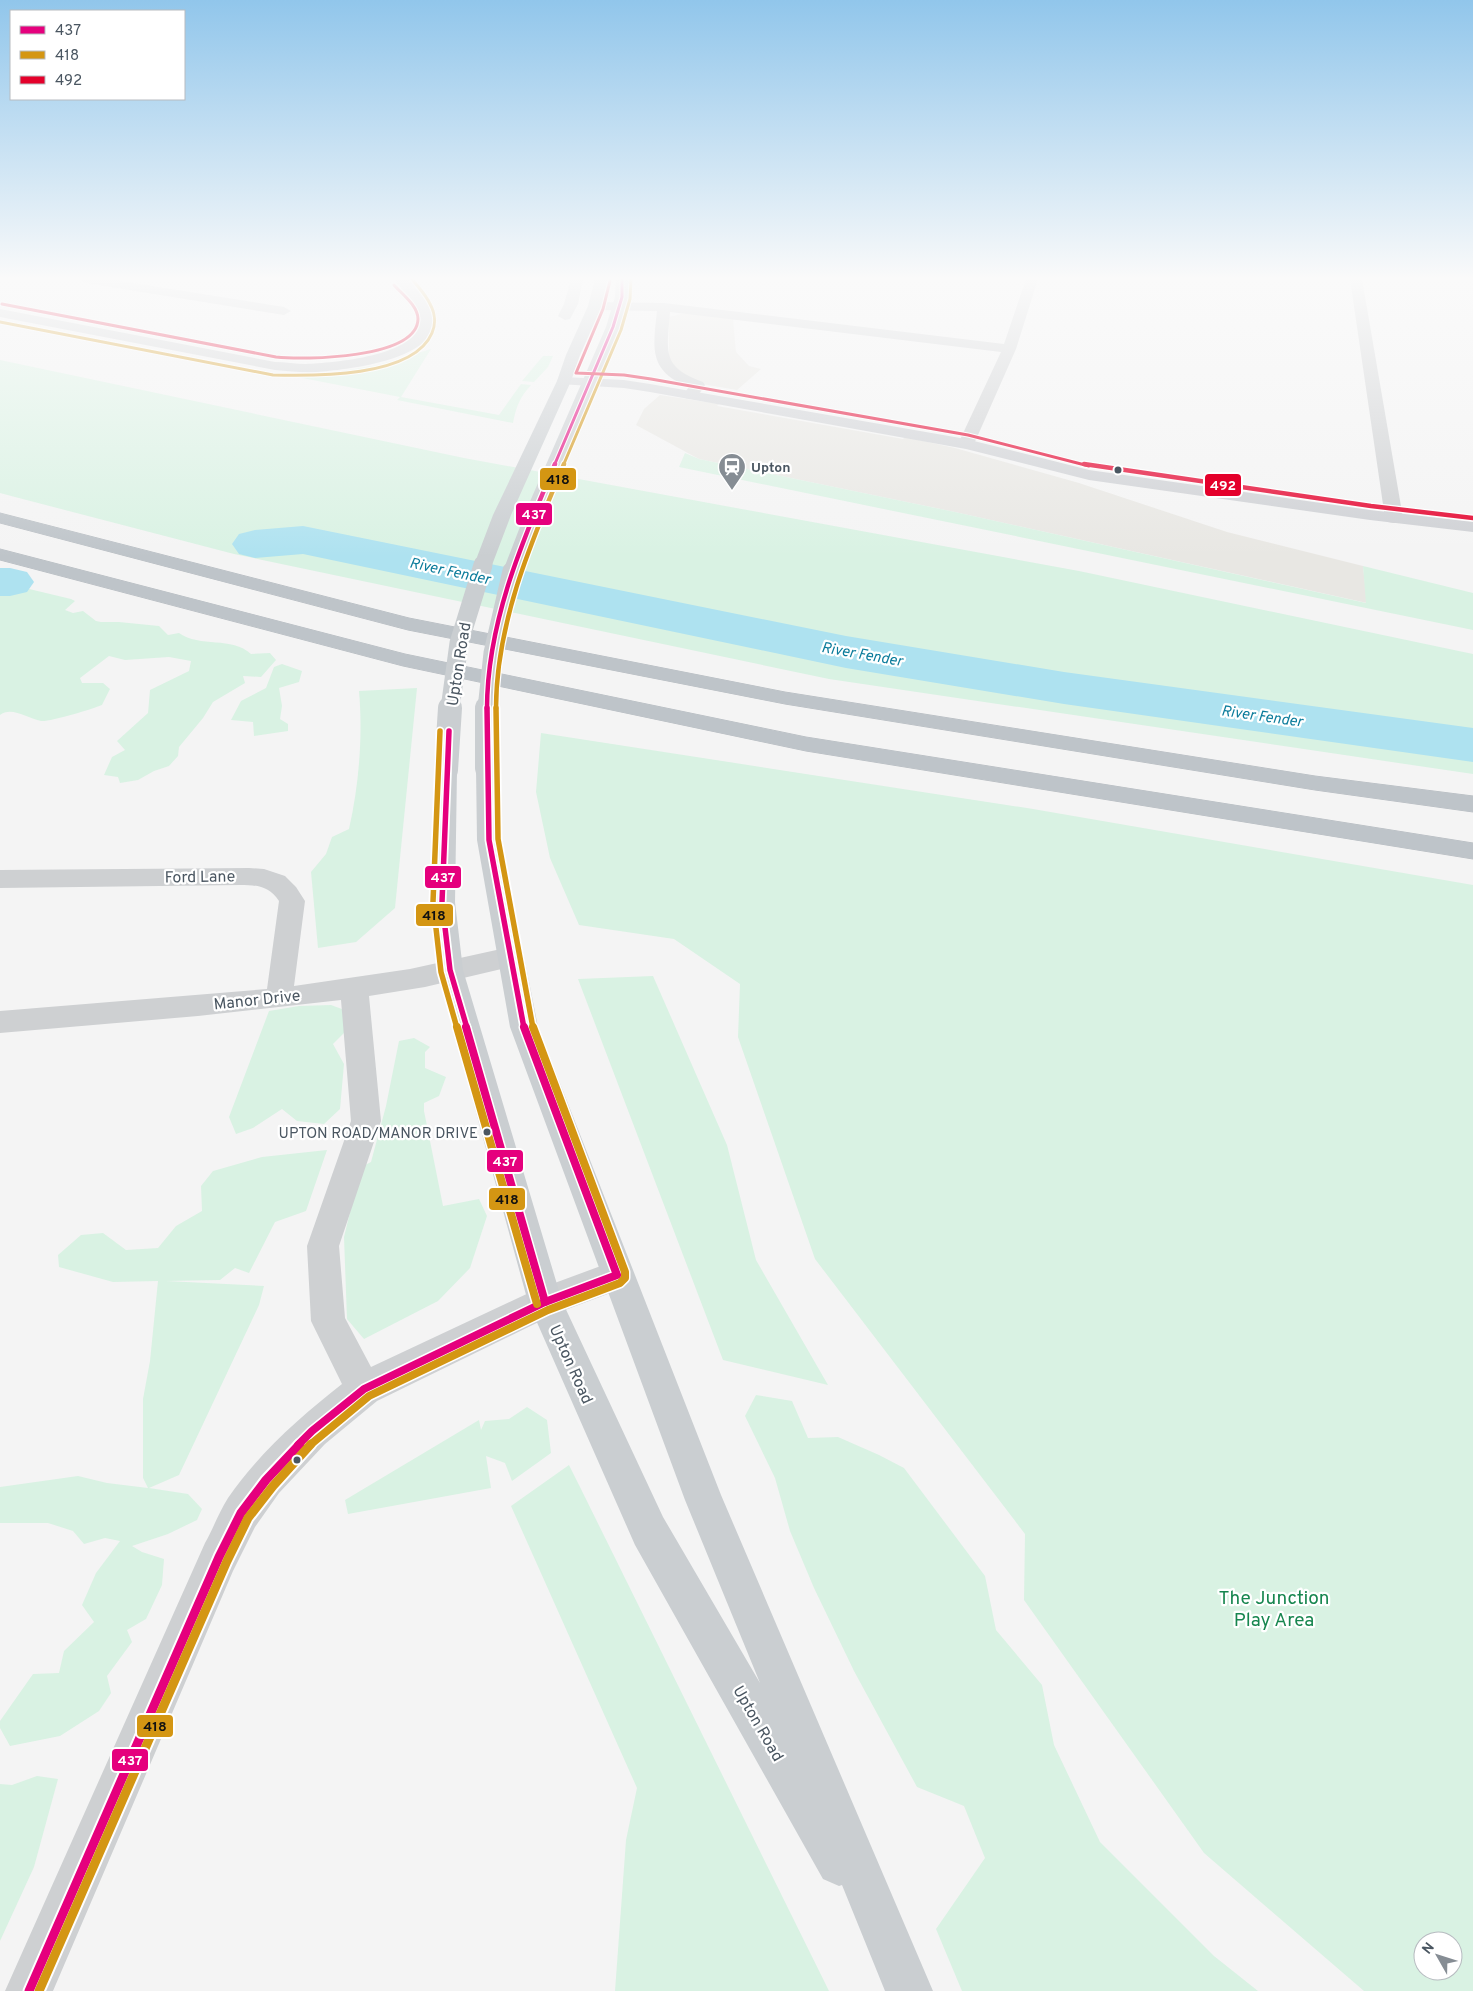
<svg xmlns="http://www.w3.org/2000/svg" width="1473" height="1991" font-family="Overpass,sans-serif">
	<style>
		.commercial { fill: #e8e7e3 }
		.green { fill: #d9f2e3; fill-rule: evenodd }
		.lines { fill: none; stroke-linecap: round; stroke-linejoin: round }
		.river { fill: #aee2f0; fill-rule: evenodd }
		.highway-casing { stroke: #b9bec3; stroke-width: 1 }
		.street { fill: #ced0d2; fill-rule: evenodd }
		.secondary { fill: #ced0d4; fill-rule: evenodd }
		.primary { fill: #caced1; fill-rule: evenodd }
		.highway { fill: #bec4c9; fill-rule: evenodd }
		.primary-bridge-far1 { stroke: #caced1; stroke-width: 19 }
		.primary-bridge { stroke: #caced1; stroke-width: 24 }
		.bus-1-far4-casing { stroke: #fff; stroke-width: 5 }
		.bus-1-far3-casing { stroke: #fff; stroke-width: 7 }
		.bus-1-far2-casing { stroke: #fff; stroke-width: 9 }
		.bus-1-far1-casing { stroke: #fff; stroke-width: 11 }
		.bus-1-casing { stroke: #fff; stroke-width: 13 }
		.bus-2-far4-casing { stroke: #fff; stroke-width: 5 }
		.bus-2-far3-casing { stroke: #fff; stroke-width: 7 }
		.bus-2-far2-casing { stroke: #fff; stroke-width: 9 }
		.bus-2-far1-casing { stroke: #fff; stroke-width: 11 }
		.bus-2-casing { stroke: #fff; stroke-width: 13 }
		.bus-3-far1-casing { stroke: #fff; stroke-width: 5 }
		.bus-3-casing { stroke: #fff; stroke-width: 7 }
		.bus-1-far4 { stroke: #e5007d; stroke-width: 3 }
		.bus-1-far3 { stroke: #e5007d; stroke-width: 4.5 }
		.bus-1-far2 { stroke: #e5007d; stroke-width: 5.5 }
		.bus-1-far1 { stroke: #e5007d; stroke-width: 8 }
		.bus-1 { stroke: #e5007d; stroke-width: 9 }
		.bus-2-far4 { stroke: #d49613; stroke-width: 3 }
		.bus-2-far3 { stroke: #d49613; stroke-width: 4.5 }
		.bus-2-far2 { stroke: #d49613; stroke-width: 5.5 }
		.bus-2-far1 { stroke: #d49613; stroke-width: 8 }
		.bus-2 { stroke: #d49613; stroke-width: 9 }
		.bus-3-far1 { stroke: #e4002b; stroke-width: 3 }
		.bus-3 { stroke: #e4002b; stroke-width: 4.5 }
		.bus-dot { fill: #4a5661; stroke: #fff; stroke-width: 2 }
		.labels { text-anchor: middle; stroke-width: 4.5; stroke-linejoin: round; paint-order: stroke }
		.far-poi-label { font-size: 14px; font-weight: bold; fill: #4a5661; stroke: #fff; text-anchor: start }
		.far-water-label { font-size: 15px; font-style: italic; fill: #0c7c9b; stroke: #fff }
		.bus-label { font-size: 15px; fill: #4a5661; stroke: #fff; text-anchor: end }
		.street-label { font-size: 16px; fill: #4a5661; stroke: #fff }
		.near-park-label { font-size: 19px; fill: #17864f; stroke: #fff }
		.line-badge { stroke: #fff; stroke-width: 2 }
		.badge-label { font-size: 14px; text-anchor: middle; font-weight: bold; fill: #fff }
		.pale-badge-label { font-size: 14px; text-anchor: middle; font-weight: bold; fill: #111 }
	</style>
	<rect width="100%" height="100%" fill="#f4f4f4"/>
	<!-- commercial -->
	<g class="commercial">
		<polygon points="685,313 733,319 736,352 749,366 761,369 737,390 702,384 687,377 669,361 669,317"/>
		<polygon points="660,395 719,404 717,406 903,439 905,437 955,448 1079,483 1227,532 1363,566 1367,603 955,512 699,459 636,425 644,409"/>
	</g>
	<!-- green -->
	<g class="green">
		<path d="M431,349L401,397L499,415L521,384L531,385C520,397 516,407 513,423L397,400L400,397L292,376L331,373L378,365Z"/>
		<polygon points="543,356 553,356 548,367 534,382 522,381"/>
		<polygon points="0,360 464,458 1079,571 1473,654 1473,774 829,679 234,554 15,497 0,493"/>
		<polygon points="685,453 699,459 955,512 1366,603 1363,566 1473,593 1473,630 679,467"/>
		<path d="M0,582L71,599L75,601L65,610L73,613L83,611L96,621L101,622H119L159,626L168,635L179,633C200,648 232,636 251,654L270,653L276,660L261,677L243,676L245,683L213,702L203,718L179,747L178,756L169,766L154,771L138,780L120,783L118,777L104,775L112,757L125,750L117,741L148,713L150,690L189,671L191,661L169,657L125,660L109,656L80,678L82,683H103L110,689L102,705C92,709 50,722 41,721C28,719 12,706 0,715Z"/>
		<polygon points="282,664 302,671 299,682 279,688 282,706 280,719 288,724 288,731 254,736 253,722 231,720 241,701 266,688 274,667"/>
		<path d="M417,688L395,908L356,942L318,948L311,872L326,854L332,837L349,829C359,785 363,736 359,691Z"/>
		<path d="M541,733L1033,809L1473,885V1991H1364L1204,1853L1024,1600L1025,1534L815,1259L738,1037L740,984L674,939L579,925L550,858L536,792ZM1423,1941H1453V1971H1423Z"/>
		<polygon points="653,976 727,1145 756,1260 828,1385 723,1360 578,979"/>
		<polygon points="331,1005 350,1012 349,1028 333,1044 344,1064 340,1109 324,1124 297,1121 282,1109 253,1128 236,1134 229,1117 269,1011 299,1006"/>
		<polygon points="414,1038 430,1047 425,1052 425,1068 446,1077 439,1096 424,1103 424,1111 443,1206 479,1199 487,1216 470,1268 438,1301 364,1339 347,1319 344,1237 361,1167 371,1162 386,1106 399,1041"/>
		<polygon points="327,1150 306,1211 275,1222 249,1273 235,1268 220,1280 166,1281 264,1286 259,1305 179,1475 149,1488 188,1494 202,1509 197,1520 168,1534 132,1546 142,1552 164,1559 162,1585 146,1619 127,1630 132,1642 107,1676 111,1693 99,1711 60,1736 10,1746 0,1728 0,1721 33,1674 59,1673 64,1651 94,1622 82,1605 96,1573 120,1541 105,1538 84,1544 73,1531 48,1523 0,1523 0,1487 78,1476 107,1483 148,1488 143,1478 143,1399 150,1361 158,1281 113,1282 59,1267 58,1255 81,1235 103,1233 126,1250 158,1248 176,1226 202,1211 201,1186 213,1171 262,1157"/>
		<polygon points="756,1395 792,1401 808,1438 838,1437 879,1455 904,1468 985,1576 996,1630 1042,1685 1054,1745 1100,1842 1214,1956 1258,1991 962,1991 936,1929 985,1858 964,1806 917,1787 854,1671 814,1588 790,1531 775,1478 745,1416"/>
		<polygon points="527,1407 547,1420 551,1453 512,1481 505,1463 486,1456 491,1488 348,1514 345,1500 479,1420 481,1430 485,1421 509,1419"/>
		<polygon points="569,1465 579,1485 829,1991 615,1991 626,1840 637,1788 511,1506"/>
		<polygon points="37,1776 58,1779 34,1867 0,1941 0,1784 12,1785"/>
	</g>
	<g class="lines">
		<!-- river -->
		<g class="river">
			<polygon points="303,526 846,636 1064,672 1473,728 1473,762 1064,704 846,668 303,554 255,558 239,554 232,544 239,534 255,530"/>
			<polygon points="0,568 10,568 27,572 34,582 27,592 10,596 0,596"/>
		</g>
		<defs>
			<g id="highway">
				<polygon points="0,513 409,618 785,692 1315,776 1473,796 1473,812 1315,790 785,704 408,630 0,523"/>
				<polygon points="0,549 405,654 806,737 1473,843 1473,859 806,751 403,666 0,560"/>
			</g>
		</defs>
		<!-- highway casing -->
		<use href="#highway" class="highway-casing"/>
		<!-- street -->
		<g class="street">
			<polygon points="80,279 108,279 284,307 291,311 284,315 86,283 82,282"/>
			<path d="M394,279H407C417,289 430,301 433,316C442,360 345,370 317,372C303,373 289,371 275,370L0,317V309L275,362C285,362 296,364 306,364C332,363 427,356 420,316C417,300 401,291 394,279Z"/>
			<polygon points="571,279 583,279 578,304 570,319 565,320 558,316 564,304"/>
			<path d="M1026,279H1038L1016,349L974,444L972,447H960L958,444L1001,352L670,312C667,352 661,367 703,382L705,385C700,393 696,401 685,398L683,395L689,387C648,371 653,348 657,311L595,310L588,306L595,302L664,303L1004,344Z"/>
			<polygon points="1350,279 1362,279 1403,518 1400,522 1394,523 1388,522 1385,518"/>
			<path d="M249,868L264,869L285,876L296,887L305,901L294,986L410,969L510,947L519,950L523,957L519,964L510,967L425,987L369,996L381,1121L339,1246L345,1318L371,1367L533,1291L617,1260L629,1264L634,1275L629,1286L557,1313L377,1401L325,1444L279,1493L255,1527L233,1571L53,1991H5L205,1543C213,1529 219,1512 228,1498C259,1453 300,1417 342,1384L311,1321L307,1246L351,1121L341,1000L198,1016L0,1033V1011L267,989L279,901C269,886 257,885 240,885L0,888V870Z"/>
		</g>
		<!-- secondary -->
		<polygon class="secondary" points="564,377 624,380 650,384 966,439 1089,470 1370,510 1473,522 1473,532 1370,520 1089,480 966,449 650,392 624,388 559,384 557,381 559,378"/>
		<!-- primary -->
		<g class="primary">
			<polygon points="595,279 607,279 602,306 580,355 571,381 511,515 492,565 490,569 483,571 476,569 474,565 493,515 557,381 566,355 588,306"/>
			<path d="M616,279H628C631,296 625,311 620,327L546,506L521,571L519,575L512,577L505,575L503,571L528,506L606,327L615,297Z"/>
			<polygon points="487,761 495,763 498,768 501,840 538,1027 721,1495 933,1991 885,1991 842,1885 839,1886 823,1879 635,1545 528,1302 437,970 429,902 435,770 438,765 446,763 454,765 457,770 455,902 463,970 562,1301 663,1517 760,1683 685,1500 510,1027 477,840 476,768 479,763"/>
		</g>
		<!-- highway -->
		<use href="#highway" class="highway"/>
		<!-- primary-bridge-far1 -->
		<g class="primary-bridge-far1">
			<polyline points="450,709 459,643 483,565"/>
			<polyline points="487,709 493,653 512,571"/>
		</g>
		<!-- primary-bridge -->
		<g class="primary-bridge">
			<polyline points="487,768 487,708"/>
			<polyline points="446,770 450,708"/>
		</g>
		<defs>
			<polyline id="bus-1-far4" points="554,466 613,327 622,297 622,279"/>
			<path id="bus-1-far3" d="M487,709C487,623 522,542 555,464"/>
			<g id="bus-1-far2">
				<polyline points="487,708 489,840 524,1028"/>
				<polyline points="449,731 442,902 450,970 467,1028"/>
			</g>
			<g id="bus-1-far1">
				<polyline points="466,1027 545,1302"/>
				<polyline points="298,1445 312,1431 364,1389 545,1302 617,1275 524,1027"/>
			</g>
			<polyline id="bus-1" points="29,1991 219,1557 241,1513 266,1480 300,1444"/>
			<g id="bus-2-far4">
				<path d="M0,322L273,375C313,376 413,378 432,333C436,324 435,313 430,304C426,295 418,287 412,279"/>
				<polyline points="563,466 621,330 630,299 631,279"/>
			</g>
			<path id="bus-2-far3" d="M496,709C496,623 531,542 564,464"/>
			<g id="bus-2-far2">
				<polyline points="496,708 498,839 533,1028"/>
				<polyline points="440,731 433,902 441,972 457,1028"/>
			</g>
			<g id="bus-2-far1">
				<polyline points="457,1027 537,1304"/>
				<polyline points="310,1445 369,1396 548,1310 620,1283 625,1278 625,1272 533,1027"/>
			</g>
			<polyline id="bus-2" points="39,1991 227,1561 248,1518 273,1486 311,1444"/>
			<g id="bus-3-far1">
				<polyline points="610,281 603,309 576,373 624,375 651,379 968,435 1089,466"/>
				<path d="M2,304L276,357C304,360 417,359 418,319C418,306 402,294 394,285"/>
			</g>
			<polyline id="bus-3" points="1084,464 1371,506 1473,518"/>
		</defs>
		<!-- bus-1-far4 casing -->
		<use href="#bus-1-far4" class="bus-1-far4-casing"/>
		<!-- bus-1-far3 casing -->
		<use href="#bus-1-far3" class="bus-1-far3-casing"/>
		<!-- bus-1-far2 casing -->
		<use href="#bus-1-far2" class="bus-1-far2-casing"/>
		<!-- bus-1-far1 casing -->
		<use href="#bus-1-far1" class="bus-1-far1-casing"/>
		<!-- bus-1 casing -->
		<use href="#bus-1" class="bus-1-casing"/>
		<!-- bus-2-far4 casing -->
		<use href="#bus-2-far4" class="bus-2-far4-casing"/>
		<!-- bus-2-far3 casing -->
		<use href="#bus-2-far3" class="bus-2-far3-casing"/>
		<!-- bus-2-far2 casing -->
		<use href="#bus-2-far2" class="bus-2-far2-casing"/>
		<!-- bus-2-far1 casing -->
		<use href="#bus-2-far1" class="bus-2-far1-casing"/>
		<!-- bus-2 casing -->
		<use href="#bus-2" class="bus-2-casing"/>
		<!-- bus-3-far1 casing -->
		<use href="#bus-3-far1" class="bus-3-far1-casing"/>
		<!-- bus-3 casing -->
		<use href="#bus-3" class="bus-3-casing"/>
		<!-- bus-1-far4 -->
		<use href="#bus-1-far4" class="bus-1-far4"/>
		<!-- bus-1-far3 -->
		<use href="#bus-1-far3" class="bus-1-far3"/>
		<!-- bus-1-far2 -->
		<use href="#bus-1-far2" class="bus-1-far2"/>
		<!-- bus-1-far1 -->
		<use href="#bus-1-far1" class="bus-1-far1"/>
		<!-- bus-1 -->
		<use href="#bus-1" class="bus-1"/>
		<!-- bus-2-far4 -->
		<use href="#bus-2-far4" class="bus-2-far4"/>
		<!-- bus-2-far3 -->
		<use href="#bus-2-far3" class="bus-2-far3"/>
		<!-- bus-2-far2 -->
		<use href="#bus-2-far2" class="bus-2-far2"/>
		<!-- bus-2-far1 -->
		<use href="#bus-2-far1" class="bus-2-far1"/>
		<!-- bus-2 -->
		<use href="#bus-2" class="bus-2"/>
		<!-- bus-3-far1 -->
		<use href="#bus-3-far1" class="bus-3-far1"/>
		<!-- bus-3 -->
		<use href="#bus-3" class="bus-3"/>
	</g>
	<!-- sky -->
	<linearGradient id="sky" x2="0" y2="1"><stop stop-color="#91c6eb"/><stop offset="0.5" stop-color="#fafafa"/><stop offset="1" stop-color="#fafafa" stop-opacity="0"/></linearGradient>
	<rect width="1473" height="557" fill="url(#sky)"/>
	<!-- icons -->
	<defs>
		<symbol id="station-pin" viewBox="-11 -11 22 30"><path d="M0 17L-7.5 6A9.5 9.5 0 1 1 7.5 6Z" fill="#868d94" stroke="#fff"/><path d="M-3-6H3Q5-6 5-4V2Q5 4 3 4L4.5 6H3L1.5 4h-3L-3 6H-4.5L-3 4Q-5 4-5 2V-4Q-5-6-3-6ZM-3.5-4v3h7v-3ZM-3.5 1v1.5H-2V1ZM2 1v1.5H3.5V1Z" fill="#fff"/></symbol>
	</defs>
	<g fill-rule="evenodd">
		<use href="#station-pin" x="716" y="451" width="32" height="43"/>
	</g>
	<!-- markers -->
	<g class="bus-dot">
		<circle cx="1118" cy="470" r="4.5"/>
		<circle cx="487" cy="1132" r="4.5"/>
		<circle cx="297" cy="1460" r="4.5"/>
	</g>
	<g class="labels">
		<!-- far-poi labels -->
		<g class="far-poi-label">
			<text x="751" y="472">Upton</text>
		</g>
		<!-- far-water labels -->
		<g class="far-water-label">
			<text transform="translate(450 571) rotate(12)" y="5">River Fender</text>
			<text transform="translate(862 654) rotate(10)" y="5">River Fender</text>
			<text transform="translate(1262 716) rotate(8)" y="5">River Fender</text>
		</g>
		<!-- bus labels -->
		<g class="bus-label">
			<text x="478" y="1138">UPTON ROAD/MANOR DRIVE</text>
		</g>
		<!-- street labels -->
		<g class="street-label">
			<text transform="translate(458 664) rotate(-81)" y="6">Upton Road</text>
			<text transform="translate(200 876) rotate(-1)" y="6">Ford Lane</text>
			<text transform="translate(257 999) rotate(-6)" y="6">Manor Drive</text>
			<text transform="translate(572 1364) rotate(66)" y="6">Upton Road</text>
			<text transform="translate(759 1723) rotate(60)" y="6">Upton Road</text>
		</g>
		<!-- near-park labels -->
		<g class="near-park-label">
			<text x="1274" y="1604">The Junction<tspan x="1274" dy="22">Play Area</tspan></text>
		</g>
	</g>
	<g class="line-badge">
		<rect x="539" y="467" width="38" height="24" rx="5" fill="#d49613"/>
		<rect x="1204" y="473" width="38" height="24" rx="5" fill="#e4002b"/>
		<rect x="515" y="502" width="38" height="24" rx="5" fill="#e5007d"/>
		<rect x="424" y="865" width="38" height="24" rx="5" fill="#e5007d"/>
		<rect x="415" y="903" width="39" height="24" rx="5" fill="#d49613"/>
		<rect x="486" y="1149" width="38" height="24" rx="5" fill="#e5007d"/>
		<rect x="488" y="1187" width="38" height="24" rx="5" fill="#d49613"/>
		<rect x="136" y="1714" width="38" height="24" rx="5" fill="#d49613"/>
		<rect x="111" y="1748" width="38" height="24" rx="5" fill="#e5007d"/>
	</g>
	<g class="badge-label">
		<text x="1223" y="490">492</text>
		<text x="534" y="519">437</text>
		<text x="443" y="882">437</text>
		<text x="505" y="1166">437</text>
		<text x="130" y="1765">437</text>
	</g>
	<g class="pale-badge-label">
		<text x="558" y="484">418</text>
		<text x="434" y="920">418</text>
		<text x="507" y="1204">418</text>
		<text x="155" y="1731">418</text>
	</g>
	<!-- legend -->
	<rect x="10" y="10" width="175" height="90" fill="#ffffff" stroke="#b7bbc0"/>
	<rect x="20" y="26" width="25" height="8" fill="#e5007d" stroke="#b7bbc0"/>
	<text x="55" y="35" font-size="15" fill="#4a5661">437</text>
	<rect x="20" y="51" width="25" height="8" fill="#d49613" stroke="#b7bbc0"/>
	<text x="55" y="60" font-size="15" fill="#4a5661">418</text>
	<rect x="20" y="76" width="25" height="8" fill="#e4002b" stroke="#b7bbc0"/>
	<text x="55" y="85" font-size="15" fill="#4a5661">492</text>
	<!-- north arrow -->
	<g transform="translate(1438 1956) rotate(309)"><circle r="24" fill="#ffffff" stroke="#b7bbc0"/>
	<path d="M0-4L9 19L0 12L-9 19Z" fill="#868d94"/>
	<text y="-8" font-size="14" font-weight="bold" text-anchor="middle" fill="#4a5661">N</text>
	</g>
</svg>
